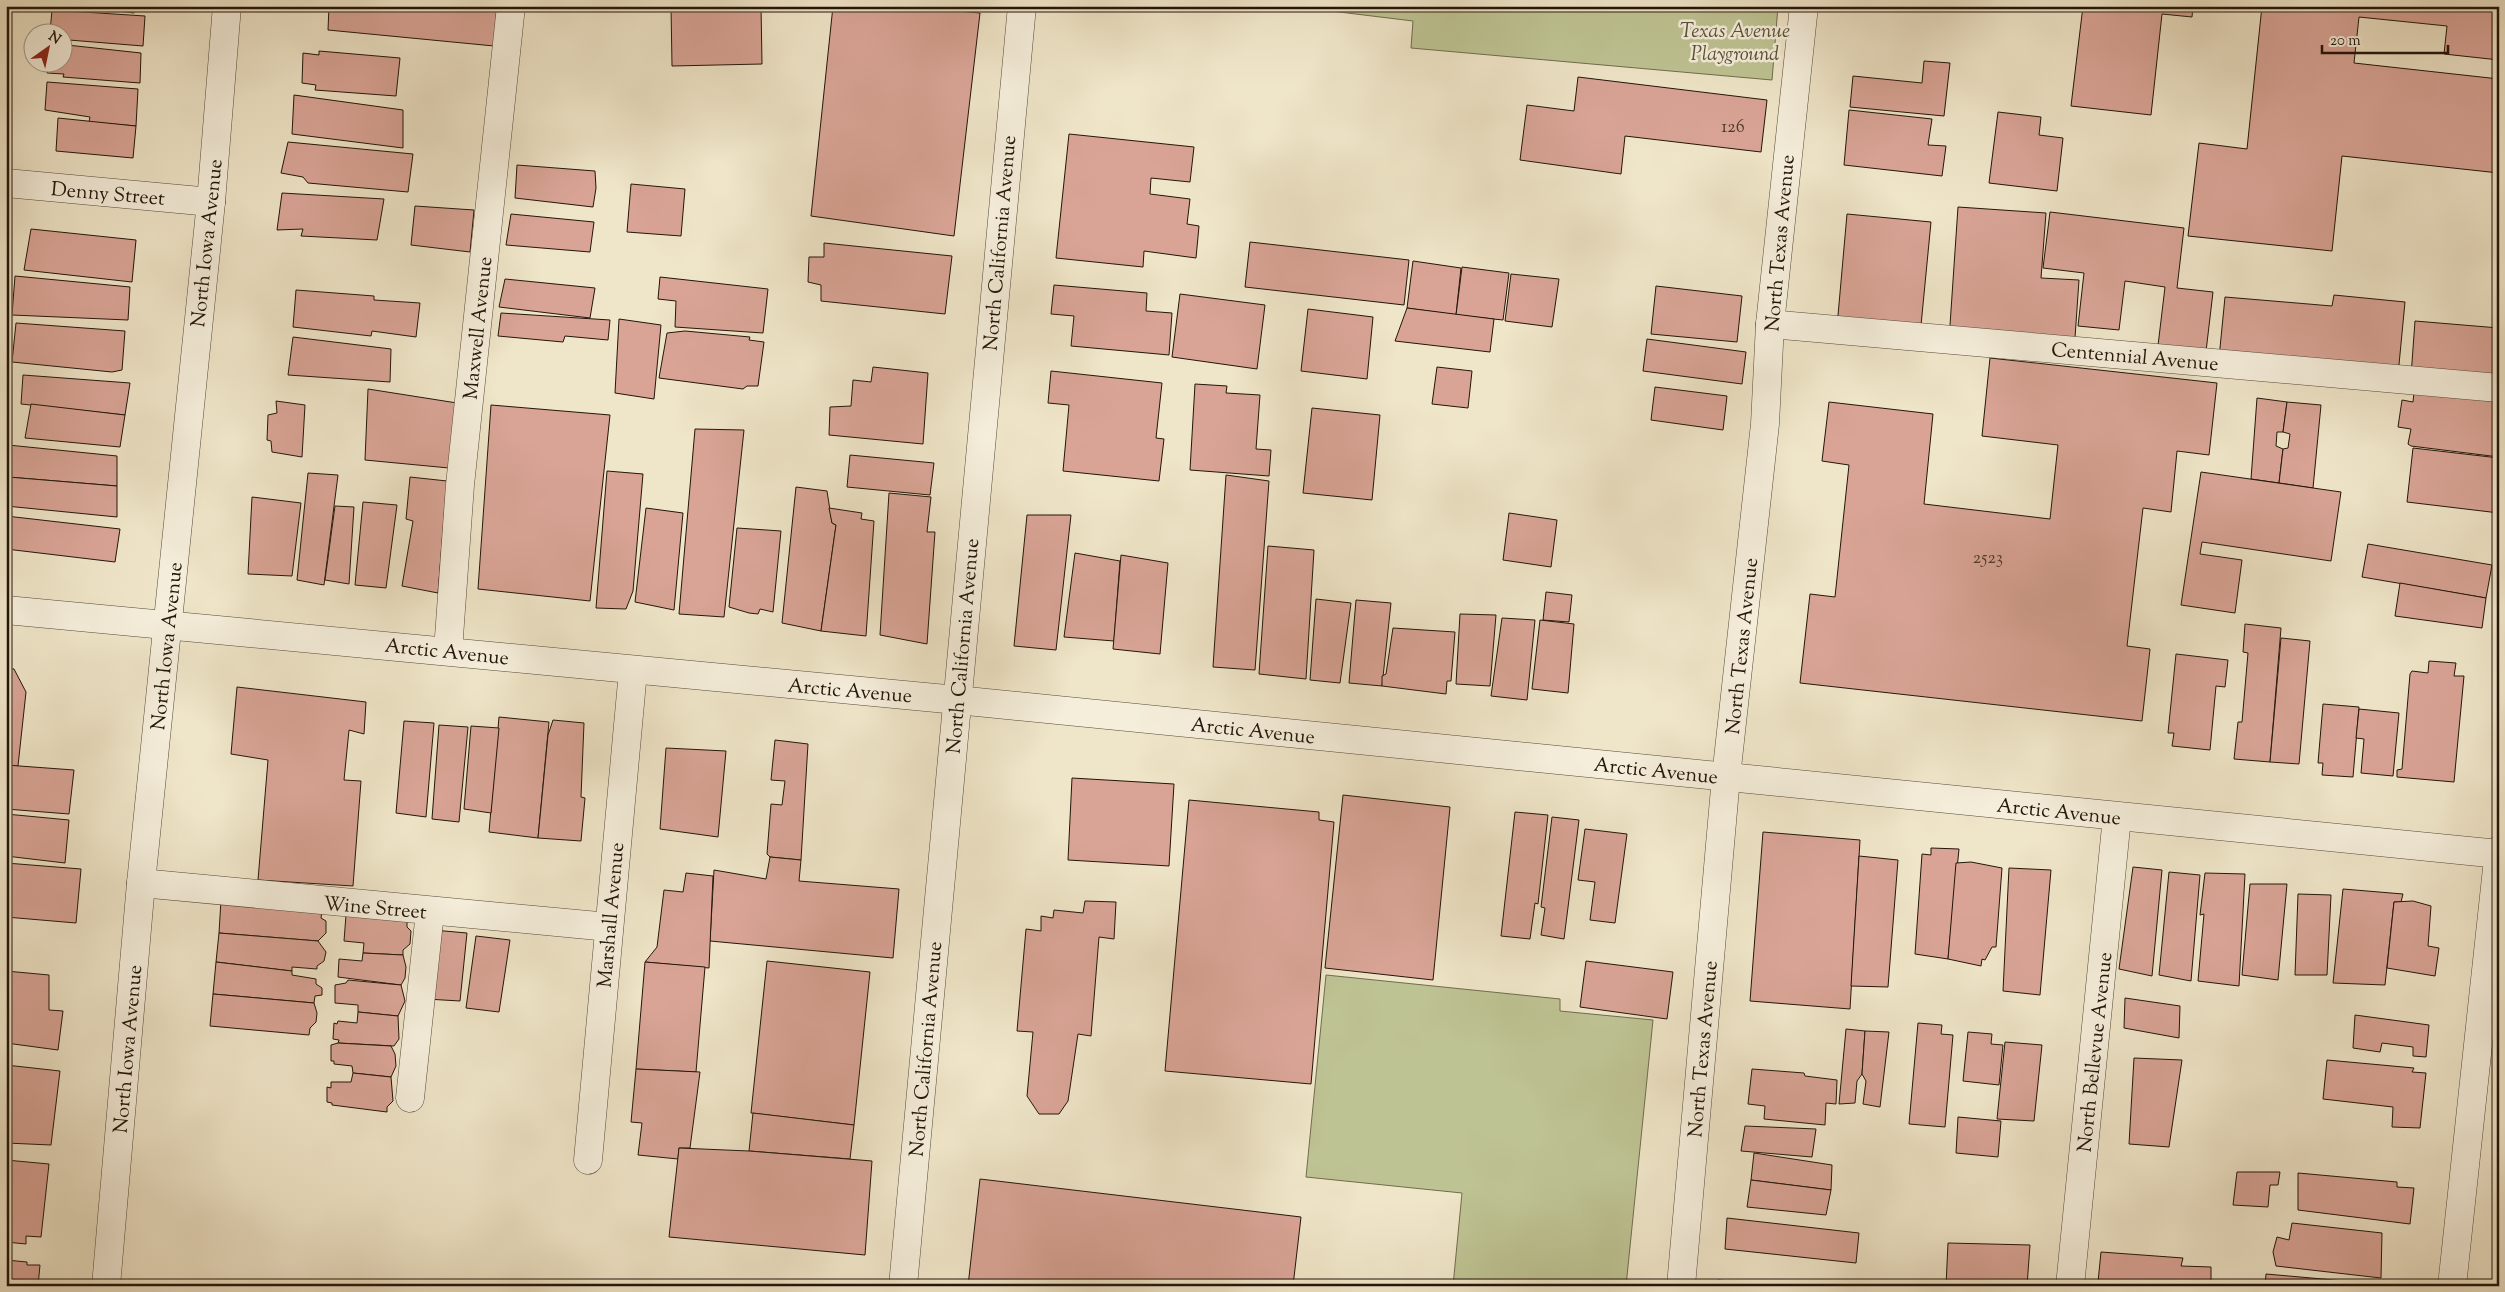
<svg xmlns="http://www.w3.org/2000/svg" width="2505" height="1292" font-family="'Sorts Mill Goudy',serif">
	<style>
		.green { fill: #bec393; stroke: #706c4e }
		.building { fill: #d9a496; stroke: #23150a }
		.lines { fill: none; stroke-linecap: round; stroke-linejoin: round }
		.minor-casing { stroke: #56493a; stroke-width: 29 }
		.minor { stroke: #f5eedb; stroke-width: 28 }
		.labels { text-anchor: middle; stroke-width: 5; stroke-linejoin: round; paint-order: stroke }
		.number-label { font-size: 18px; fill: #50392d }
		.park-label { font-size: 20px; font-style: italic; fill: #59523a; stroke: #f5eedb }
		.street-label { font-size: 20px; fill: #23150a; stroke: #f5eedb }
	</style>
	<rect width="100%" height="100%" fill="#efe5c8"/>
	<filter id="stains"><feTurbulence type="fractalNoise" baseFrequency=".004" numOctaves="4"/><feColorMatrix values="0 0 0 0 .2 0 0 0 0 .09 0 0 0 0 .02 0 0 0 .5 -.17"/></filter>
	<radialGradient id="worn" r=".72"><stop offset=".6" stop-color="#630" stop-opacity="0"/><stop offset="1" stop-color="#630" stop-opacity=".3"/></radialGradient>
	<!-- green -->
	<g class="green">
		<polygon points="1290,6 1778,6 1772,80 1411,48 1413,21"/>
		<polygon points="1326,975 1560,999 1560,1011 1653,1020 1626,1286 1453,1286 1462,1193 1306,1177"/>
	</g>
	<!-- building -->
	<g class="building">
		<polygon points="77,6 134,6 134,13"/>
		<polygon points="329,6 497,6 494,46 328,30"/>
		<polygon points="671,6 761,6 762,64 672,66"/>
		<polygon points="833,6 901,6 980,13 954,236 811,216"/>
		<polygon points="2083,6 2193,6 2192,17 2162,14 2151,115 2071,106"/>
		<polygon points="2262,6 2499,6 2499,60 2444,54 2447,26 2359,17 2354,63 2499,79 2499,173 2342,156 2332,251 2188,236 2199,143 2247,149"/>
		<polygon points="52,10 145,16 143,46 69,40 62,38 62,32 50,32"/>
		<polygon points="67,45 141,53 140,83 63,77 64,74 47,73 48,62 62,62 62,47"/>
		<polygon points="319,51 400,58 396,96 315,90 316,85 302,83 303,53 319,55"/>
		<polygon points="1924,61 1950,63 1944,116 1850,107 1853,76 1922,83"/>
		<polygon points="1578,77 1767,100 1761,152 1625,136 1621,174 1520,160 1527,105 1574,111"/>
		<polygon points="6,79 11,79 6,123"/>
		<polygon points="47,82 138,89 136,126 89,122 90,117 45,110"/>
		<polygon points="294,95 403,110 403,148 292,134"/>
		<polygon points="1849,110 1932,119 1928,145 1946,146 1942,176 1844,165"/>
		<polygon points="1998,112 2041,117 2039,135 2063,138 2057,191 1989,183"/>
		<polygon points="58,118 136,126 133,158 56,151"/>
		<polygon points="1069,134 1194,147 1190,182 1151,178 1150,194 1190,199 1187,224 1199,226 1196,258 1144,251 1143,267 1056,258"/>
		<polygon points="288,142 413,154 408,192 308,183 303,177 281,173"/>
		<polygon points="517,165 595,171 596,188 593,207 515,198"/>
		<polygon points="631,184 685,189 681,236 627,232"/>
		<polygon points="282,193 384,199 377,240 301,236 303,229 277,230"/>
		<polygon points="415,206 474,210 470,252 411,245"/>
		<polygon points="1958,207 2046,213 2041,278 2079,280 2074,352 1949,340"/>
		<polygon points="2050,212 2184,228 2177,288 2213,292 2205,360 2157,354 2165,287 2125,281 2119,330 2078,326 2084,273 2043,268"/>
		<polygon points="511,214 594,222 590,252 506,245"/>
		<polygon points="1847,214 1931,222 1919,346 1836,338"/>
		<polygon points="31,229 136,240 132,282 24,270"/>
		<polygon points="1250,242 1409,260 1404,305 1245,287"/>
		<polygon points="824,243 952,256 945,314 821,301 821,285 808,282 809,257 824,257"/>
		<polygon points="1413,261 1461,268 1456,315 1407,308"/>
		<polygon points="1462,267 1509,273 1503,320 1456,315"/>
		<polygon points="1511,274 1559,279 1552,327 1505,321"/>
		<polygon points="15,276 130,287 128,320 12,315"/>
		<polygon points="660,277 768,289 763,333 675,327 676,301 658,299"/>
		<polygon points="505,279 595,288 590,318 499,307"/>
		<polygon points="1054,285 1147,293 1146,311 1172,313 1169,355 1071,346 1074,316 1051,314"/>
		<polygon points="1656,286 1742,296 1737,342 1651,334"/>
		<polygon points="296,290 374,296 374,300 420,303 416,337 372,331 371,336 293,327"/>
		<polygon points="1180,294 1265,305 1257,369 1172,357"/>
		<polygon points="2334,295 2405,302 2398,375 2219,358 2225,297 2332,306"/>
		<polygon points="1407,308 1494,319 1490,352 1395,341"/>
		<polygon points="1308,309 1373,317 1367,379 1301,371"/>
		<polygon points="501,313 610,320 608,340 565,336 563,342 498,336"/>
		<polygon points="619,319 661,325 654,399 615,393"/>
		<polygon points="2415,321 2499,328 2499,384 2411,376"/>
		<polygon points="16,323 125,331 122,370 112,372 12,362"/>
		<polygon points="685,331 750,337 749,340 764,342 758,386 747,386 743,389 659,378 667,333"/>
		<polygon points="293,337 391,349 390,382 288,375"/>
		<polygon points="1647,339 1746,352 1742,384 1643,371"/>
		<polygon points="1990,358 2217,383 2209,455 2177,451 2171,512 2143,508 2127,646 2150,649 2142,721 1800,683 1810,594 1835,597 1849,465 1822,461 1829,402 1933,414 1924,504 2050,519 2058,445 1982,436"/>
		<polygon points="873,367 928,373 923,444 829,435 830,407 851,406 853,380 871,382"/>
		<polygon points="1437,367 1472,371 1468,408 1432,404"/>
		<polygon points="1051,371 1162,383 1156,438 1164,439 1159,481 1063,471 1069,405 1048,403"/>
		<polygon points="23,375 130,383 125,415 21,404"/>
		<polygon points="1195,384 1227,386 1226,393 1260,395 1256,449 1271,450 1269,476 1190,470"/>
		<polygon points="1655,387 1727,396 1723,430 1651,420"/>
		<polygon points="368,389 457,403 449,468 365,460"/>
		<polygon points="2414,392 2499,402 2499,457 2411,446 2408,444 2411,429 2398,427 2402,400 2413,402"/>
		<polygon points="2257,398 2287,402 2283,432 2277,432 2276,446 2283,449 2279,483 2251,479"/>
		<polygon points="276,401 305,405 302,457 272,452 271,441 267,440 268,415 277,413"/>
		<polygon points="2287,402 2321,405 2313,488 2279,483 2283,449 2288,448 2290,434 2283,432"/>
		<polygon points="31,404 125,415 120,447 25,438"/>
		<polygon points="491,405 610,415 590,601 478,589"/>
		<polygon points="1312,408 1380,415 1372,500 1303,493"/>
		<polygon points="695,429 744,430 724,617 679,614"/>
		<polygon points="8,445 117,456 117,486 8,477"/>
		<polygon points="2413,448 2499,458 2499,513 2407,502"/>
		<polygon points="850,455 934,463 930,495 847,487"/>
		<polygon points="607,471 643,474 633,591 626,609 596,608"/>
		<polygon points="2201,472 2341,492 2331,561 2202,542 2200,554 2242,560 2235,613 2181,605"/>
		<polygon points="308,473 338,475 324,585 297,580"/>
		<polygon points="1226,475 1269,481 1255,670 1213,667"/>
		<polygon points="8,477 117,486 117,517 6,506"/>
		<polygon points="410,477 447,481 438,593 402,586 413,521 406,519"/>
		<polygon points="796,487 827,491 832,523 836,525 821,631 782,623"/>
		<polygon points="889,493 931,497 927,532 935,532 927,644 880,635"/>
		<polygon points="252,497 301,503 292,576 248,574"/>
		<polygon points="363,502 397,505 386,588 355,585"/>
		<polygon points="335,506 354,507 349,584 325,580"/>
		<polygon points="646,508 683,513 674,610 635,602"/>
		<polygon points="829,508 862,513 861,519 874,521 866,636 821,631 836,525 832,523"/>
		<polygon points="1509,513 1557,520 1551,567 1503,560"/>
		<polygon points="1027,515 1071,515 1056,650 1014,646"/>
		<polygon points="6,516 120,529 115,562 6,549"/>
		<polygon points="737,528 781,531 773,612 760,609 758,614 749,613 729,607"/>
		<polygon points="2368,544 2492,565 2486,598 2362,577"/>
		<polygon points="1268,546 1314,550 1306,679 1259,674"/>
		<polygon points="1075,553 1120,561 1114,641 1064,637"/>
		<polygon points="1121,555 1168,563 1160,654 1113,649"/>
		<polygon points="2400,583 2486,598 2482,628 2395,616"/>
		<polygon points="1546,592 1572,595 1569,622 1543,620"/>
		<polygon points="1316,599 1351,603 1340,683 1310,680"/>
		<polygon points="1356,600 1391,603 1382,686 1349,683"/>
		<polygon points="1460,614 1496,615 1490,686 1456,684"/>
		<polygon points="1502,618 1535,620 1527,700 1491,696"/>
		<polygon points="1540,620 1574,624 1568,693 1532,689"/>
		<polygon points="2245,624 2281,628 2270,762 2234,759 2238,722 2242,722 2248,653 2243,652"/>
		<polygon points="1393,628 1455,632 1451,681 1447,681 1446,694 1382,686 1382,676 1386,674"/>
		<polygon points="2281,638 2310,641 2299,764 2270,762"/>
		<polygon points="2176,654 2228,660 2225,687 2216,686 2210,750 2172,746 2174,733 2168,733"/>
		<polygon points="2429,661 2456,663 2454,676 2464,676 2454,782 2397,777 2397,770 2402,769 2410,674 2412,671 2428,673"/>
		<polygon points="6,668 14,669 26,692 18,766 6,765"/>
		<polygon points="237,687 366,702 364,734 349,730 344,780 361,781 353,886 258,880 268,760 231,754"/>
		<polygon points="2323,704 2359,707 2353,777 2322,775 2323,763 2318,763"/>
		<polygon points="2359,709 2399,713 2393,776 2361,773 2364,739 2356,738"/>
		<polygon points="499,717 549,722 538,838 489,832"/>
		<polygon points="553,720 584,723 581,797 585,798 581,841 538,838 548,735"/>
		<polygon points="404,721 434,723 426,817 396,813"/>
		<polygon points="439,725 468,727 459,822 432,819"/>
		<polygon points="471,726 499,728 491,813 464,809"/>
		<polygon points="775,740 808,744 801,860 770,857 767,854 771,804 782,805 785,781 771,780"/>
		<polygon points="666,748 726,751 718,837 660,829"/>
		<polygon points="6,765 74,770 69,814 6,809"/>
		<polygon points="1072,778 1174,784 1169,866 1068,860"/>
		<polygon points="1343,795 1450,807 1433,980 1325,968"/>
		<polygon points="1189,800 1319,812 1319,820 1334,822 1311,1084 1165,1071"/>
		<polygon points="1515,812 1548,815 1538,904 1535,903 1530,939 1501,936"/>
		<polygon points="6,814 69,820 65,863 6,856"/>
		<polygon points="1552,817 1579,820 1564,939 1541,935 1545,908 1541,907"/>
		<polygon points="1585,829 1627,834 1615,923 1590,920 1595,882 1578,880"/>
		<polygon points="1763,832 1860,840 1850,1009 1750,1001"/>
		<polygon points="1931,848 1959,849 1948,959 1915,954 1922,854 1931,855"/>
		<polygon points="1859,856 1898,860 1888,987 1851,986"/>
		<polygon points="770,857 801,860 799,881 899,889 893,958 710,941 714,870 766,879"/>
		<polygon points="1971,862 2002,868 1996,947 1992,947 1985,960 1982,959 1981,966 1948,959 1956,863"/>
		<polygon points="6,863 81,869 76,923 6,917"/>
		<polygon points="2133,867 2162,870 2152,976 2119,969"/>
		<polygon points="2009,868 2051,870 2040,995 2003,991"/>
		<polygon points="2169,872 2200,875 2191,981 2159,975"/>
		<polygon points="686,873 713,876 709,968 645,962 657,947 664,890 683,892"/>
		<polygon points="2205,873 2245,874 2239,986 2198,981 2204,914 2200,915"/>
		<polygon points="2250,884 2287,884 2278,980 2242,975"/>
		<polygon points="2343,889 2403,894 2401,902 2394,902 2385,985 2333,983"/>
		<polygon points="2298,894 2331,895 2327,975 2295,975"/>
		<polygon points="221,900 322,911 321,918 326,921 326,933 318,941 219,933"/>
		<polygon points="1085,901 1116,902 1114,939 1099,937 1091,1036 1078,1034 1068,1101 1059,1114 1039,1114 1027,1096 1033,1032 1017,1031 1026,929 1041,931 1041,916 1053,918 1054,910 1083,913"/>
		<polygon points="2413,901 2431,906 2428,946 2439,948 2435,976 2387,968 2394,902"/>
		<polygon points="346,915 407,920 407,927 411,931 410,944 403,950 403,955 363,953 364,943 344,941"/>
		<polygon points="433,930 467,933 460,1001 426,999"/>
		<polygon points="219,933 318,941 326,952 324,961 317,966 317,969 292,967 292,971 216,962"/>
		<polygon points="476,936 510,940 499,1012 466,1008"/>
		<polygon points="363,953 403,955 406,967 405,978 401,985 338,977 339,959 362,961"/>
		<polygon points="767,961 870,972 854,1125 751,1113"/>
		<polygon points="1586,961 1673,972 1667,1019 1580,1007"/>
		<polygon points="216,962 292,971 292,975 316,979 316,984 322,988 322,995 315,996 314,1003 213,994"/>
		<polygon points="645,962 705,967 696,1072 636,1069"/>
		<polygon points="6,971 49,975 49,1010 63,1011 58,1050 6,1043"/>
		<polygon points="348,980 401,985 405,1001 398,1016 358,1012 358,1005 335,1003 335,985 346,983"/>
		<polygon points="213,994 314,1003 317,1013 316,1022 310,1028 309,1035 210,1026"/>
		<polygon points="2125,998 2180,1006 2179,1038 2124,1028"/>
		<polygon points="358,1012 398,1016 399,1039 394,1046 338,1043 339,1040 333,1039 334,1023 337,1024 338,1021 357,1023"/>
		<polygon points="2355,1015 2429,1025 2426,1057 2413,1056 2413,1047 2382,1043 2380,1052 2353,1048"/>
		<polygon points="1918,1023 1942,1025 1941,1034 1953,1035 1945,1127 1909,1124"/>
		<polygon points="1846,1029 1865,1031 1862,1074 1857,1081 1855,1103 1839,1104"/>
		<polygon points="1865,1031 1889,1032 1880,1107 1863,1104 1866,1081 1862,1074"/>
		<polygon points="1968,1032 1992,1034 1991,1044 2003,1045 1999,1085 1963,1081"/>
		<polygon points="2005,1042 2042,1045 2034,1121 1997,1119"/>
		<polygon points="338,1043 391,1046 395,1054 396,1066 391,1077 353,1073 352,1066 334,1064 334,1061 331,1061 331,1045"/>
		<polygon points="2134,1058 2182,1060 2169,1147 2129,1144"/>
		<polygon points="2327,1060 2414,1068 2412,1072 2426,1073 2420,1128 2392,1127 2393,1107 2323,1099"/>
		<polygon points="6,1065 60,1071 51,1145 6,1143"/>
		<polygon points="636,1069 700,1072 690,1148 679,1148 678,1159 638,1155 642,1123 631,1122"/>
		<polygon points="1752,1069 1804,1073 1805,1076 1837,1080 1836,1104 1826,1103 1825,1125 1764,1119 1765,1106 1748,1104"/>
		<polygon points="353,1073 391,1077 393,1101 387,1107 387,1112 332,1105 332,1103 327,1102 327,1087 331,1088 331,1082 351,1082"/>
		<polygon points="753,1113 854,1125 850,1159 749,1151"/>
		<polygon points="1958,1117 2001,1121 1998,1157 1956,1153"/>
		<polygon points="1745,1126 1816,1129 1812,1157 1741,1151"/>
		<polygon points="679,1148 749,1151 872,1161 865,1255 669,1237"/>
		<polygon points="1754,1153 1832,1165 1831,1190 1751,1180"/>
		<polygon points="6,1160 49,1164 41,1237 26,1236 26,1244 6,1242"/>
		<polygon points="2237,1172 2280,1172 2278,1185 2270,1185 2268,1207 2233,1205"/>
		<polygon points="2298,1173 2397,1182 2397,1187 2414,1188 2410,1224 2298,1210"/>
		<polygon points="980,1179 1301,1217 1293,1286 968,1286"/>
		<polygon points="1751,1180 1831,1190 1826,1215 1747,1207"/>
		<polygon points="1727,1218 1859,1233 1856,1263 1725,1249"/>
		<polygon points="2292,1223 2382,1233 2381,1278 2276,1266 2273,1252 2277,1237 2289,1240"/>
		<polygon points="1948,1243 2030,1245 2027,1286 1946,1286"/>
		<polygon points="2101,1252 2183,1258 2181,1266 2211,1267 2211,1286 2142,1286 2098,1282"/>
		<polygon points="6,1260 27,1262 27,1265 40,1265 38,1286 6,1286"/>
		<polygon points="2266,1274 2379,1284 2379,1286 2265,1286"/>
		<polygon points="1718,1280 1792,1286 1718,1286"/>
		<polygon points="2098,1282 2135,1286 2098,1286"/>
	</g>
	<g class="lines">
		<defs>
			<g id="minor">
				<polyline points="6,183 211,202"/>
				<polyline points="1770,324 2499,388"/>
				<polyline points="6,610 957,700 2499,854"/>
				<polyline points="448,651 460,485 511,6"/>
				<polyline points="141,883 609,927"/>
				<polyline points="410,1098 430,912"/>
				<polyline points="588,1160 633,671"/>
				<polyline points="106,1286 141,883 211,202 227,6"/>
				<polyline points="903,1286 1022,6"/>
				<polyline points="1681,1286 1726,777 1765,424 1770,324 1804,6"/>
				<polyline points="2070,1286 2117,817"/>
				<polyline points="2452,1286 2499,850"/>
			</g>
		</defs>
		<!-- minor casing -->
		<use href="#minor" class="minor-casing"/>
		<!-- minor -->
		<use href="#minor" class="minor"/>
	</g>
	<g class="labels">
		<!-- number labels -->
		<g class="number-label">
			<text x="1733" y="132">126</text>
			<text x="1988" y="563">2523</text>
		</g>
		<!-- park labels -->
		<g class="park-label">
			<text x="1735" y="37">Texas Avenue<tspan x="1735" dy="23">Playground</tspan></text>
		</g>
		<!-- street labels -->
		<g class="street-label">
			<text transform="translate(108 193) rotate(5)" y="7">Denny Street</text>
			<text transform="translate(206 243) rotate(-84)" y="7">North Iowa Avenue</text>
			<text transform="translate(999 243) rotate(-85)" y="7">North California Avenue</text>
			<text transform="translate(1779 243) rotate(-85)" y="7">North Texas Avenue</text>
			<text transform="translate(477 328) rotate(-84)" y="7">Maxwell Avenue</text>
			<text transform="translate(2135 356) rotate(5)" y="7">Centennial Avenue</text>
			<text transform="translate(166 646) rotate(-84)" y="7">North Iowa Avenue</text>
			<text transform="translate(962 646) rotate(-85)" y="7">North California Avenue</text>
			<text transform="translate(1741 646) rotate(-84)" y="7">North Texas Avenue</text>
			<text transform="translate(447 651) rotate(6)" y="7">Arctic Avenue</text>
			<text transform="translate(850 690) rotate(5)" y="7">Arctic Avenue</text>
			<text transform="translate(1253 730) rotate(6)" y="7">Arctic Avenue</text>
			<text transform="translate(1656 770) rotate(6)" y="7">Arctic Avenue</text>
			<text transform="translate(2059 811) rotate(6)" y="7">Arctic Avenue</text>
			<text transform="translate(375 907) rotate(5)" y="7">Wine Street</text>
			<text transform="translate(610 915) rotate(-85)" y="7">Marshall Avenue</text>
			<text transform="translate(127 1049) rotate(-85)" y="7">North Iowa Avenue</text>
			<text transform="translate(925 1049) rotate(-85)" y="7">North California Avenue</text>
			<text transform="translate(1702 1049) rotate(-85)" y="7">North Texas Avenue</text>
			<text transform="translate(2094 1052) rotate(-84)" y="7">North Bellevue Avenue</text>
		</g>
	</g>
	<!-- margin -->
	<rect width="2505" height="1292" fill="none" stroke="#efe5c8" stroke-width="25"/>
	<rect x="8" y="8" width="2490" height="1277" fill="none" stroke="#23150a" stroke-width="2.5"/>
	<rect x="12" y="12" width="2480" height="1267" fill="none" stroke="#23150a"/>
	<!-- north arrow -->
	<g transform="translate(48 48) rotate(33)"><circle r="24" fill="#f5eedb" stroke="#a19787"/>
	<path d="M0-4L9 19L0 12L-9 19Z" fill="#8f2418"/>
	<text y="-8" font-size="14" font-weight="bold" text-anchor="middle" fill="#23150a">N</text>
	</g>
	<!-- scale -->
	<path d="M2322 45v8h126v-8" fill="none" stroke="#23150a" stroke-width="2.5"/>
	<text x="2330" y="45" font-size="15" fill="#23150a" stroke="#f5eedb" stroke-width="4" paint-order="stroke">20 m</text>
	<rect width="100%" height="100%" filter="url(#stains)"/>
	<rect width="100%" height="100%" fill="url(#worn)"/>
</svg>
